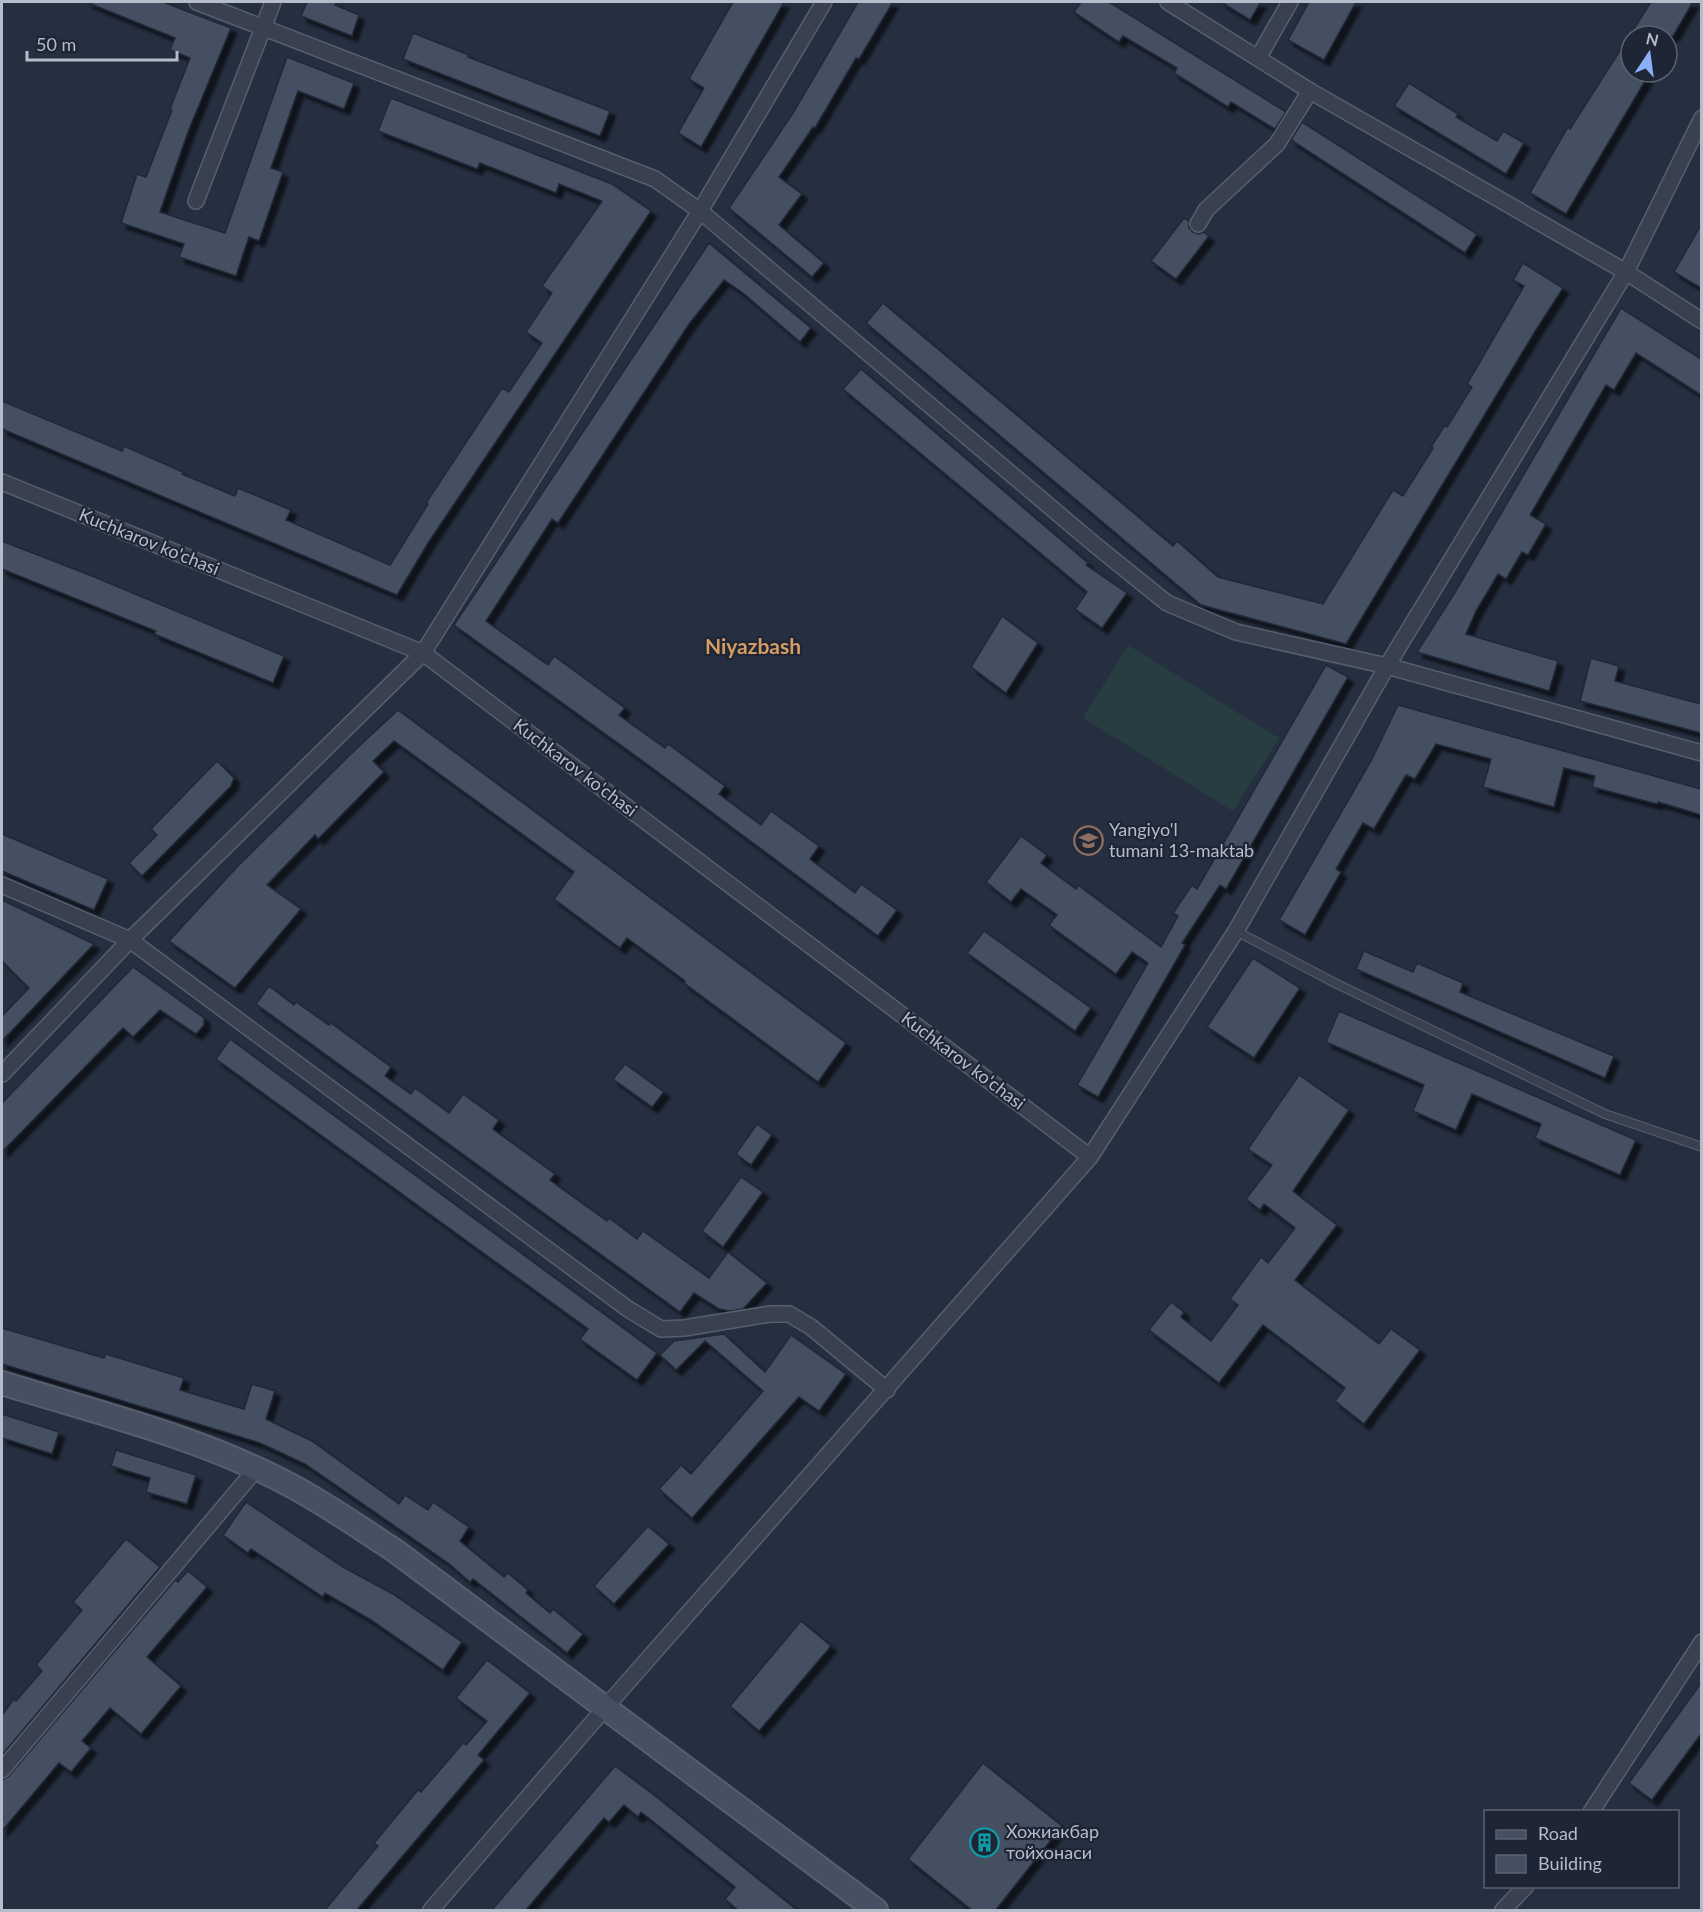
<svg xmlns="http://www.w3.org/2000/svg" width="1703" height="1912" font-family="Lato,sans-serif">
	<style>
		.pitch { fill: #273d41 }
		.building { fill: #444f62; stroke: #202837; stroke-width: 1.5; filter: url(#shadow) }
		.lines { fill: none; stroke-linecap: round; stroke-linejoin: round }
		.service-casing { stroke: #575f6d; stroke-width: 10 }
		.minor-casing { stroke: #575f6d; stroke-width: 18 }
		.secondary-casing { stroke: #575f6d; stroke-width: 26 }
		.service { stroke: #394150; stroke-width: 8 }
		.minor { stroke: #394150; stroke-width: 15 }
		.secondary { stroke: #475063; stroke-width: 22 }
		.labels { text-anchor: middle; stroke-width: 4.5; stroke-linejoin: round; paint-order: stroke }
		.street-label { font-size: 18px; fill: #b5bcca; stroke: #1e2635 }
		.poi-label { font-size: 18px; fill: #b5bcca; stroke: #1e2635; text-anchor: start }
		.quarter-label { font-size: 21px; font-weight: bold; fill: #d79c64; stroke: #1e2635 }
	</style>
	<defs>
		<filter id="shadow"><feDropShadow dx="5.5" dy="5.5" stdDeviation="1.5" flood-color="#0009"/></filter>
	</defs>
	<rect width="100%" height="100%" fill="#252f40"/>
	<!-- pitch -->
	<polygon class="pitch" points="1128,645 1279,738 1233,811 1083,718"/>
	<!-- building -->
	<g class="building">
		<polygon points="86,2 163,2 231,28 188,132 160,212 225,233 287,57 354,83 344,109 298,91 271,168 283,172 259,241 249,237 236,276 179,257 184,244 121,223 137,174 146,177 172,110 170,109 190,58 170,50 175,38"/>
		<polygon points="307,2 337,2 335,5 359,15 352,36 301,16"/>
		<polygon points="733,2 784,2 701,147 678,133 704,88 689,79"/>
		<polygon points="858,2 893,2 859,59 856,58 815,128 813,127 779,177 802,194 779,225 824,263 812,277 729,208 793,113"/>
		<polygon points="1081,2 1109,2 1286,112 1275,129 1231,102 1228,107 1174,73 1177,68 1123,36 1119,42 1074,12"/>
		<polygon points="1221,2 1261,2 1250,20"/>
		<polygon points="1309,2 1356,2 1324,60 1288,40"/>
		<polygon points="1651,2 1693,2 1673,36 1631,36 1631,72 1641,72 1648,76 1566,214 1530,193 1568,127 1570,129"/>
		<polygon points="413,33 469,55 468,57 610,111 600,136 403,59"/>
		<polygon points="1409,83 1458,114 1456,117 1497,141 1503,131 1524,143 1506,174 1394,106"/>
		<polygon points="391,98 612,184 651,211 428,543 397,595 2,429 2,401 122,451 124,446 183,472 182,474 235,496 238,488 291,510 286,520 390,565 428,504 426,503 502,388 509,392 542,343 526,332 552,293 542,286 602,201 559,184 556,193 480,163 477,169 378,131"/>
		<polygon points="1302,122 1477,234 1465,253 1291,140"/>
		<polygon points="1184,218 1189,221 1189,228 1193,232 1199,234 1203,232 1209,236 1176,279 1151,261"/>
		<polygon points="1701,225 1701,288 1674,272"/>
		<polygon points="709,243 811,328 800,342 743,293 724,280 689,324 558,523 552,519 486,621 548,665 554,656 625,708 619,715 665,748 668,744 725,786 719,794 761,825 771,811 819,846 810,859 855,893 861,884 897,910 878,936 651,767 454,625"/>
		<polygon points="1523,263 1563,288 1534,333 1346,644 1201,605 866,323 883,303 1173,546 1177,541 1218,577 1323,604 1393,490 1403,496 1433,448 1431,447 1445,425 1447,427 1472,387 1467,384 1524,286 1513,280"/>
		<polygon points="1621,308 1701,359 1701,395 1636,353 1614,390 1606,385 1530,515 1546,524 1528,555 1522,552 1506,579 1498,574 1476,611 1466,634 1558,661 1549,691 1417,652 1454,594"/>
		<polygon points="861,369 1088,563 1086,565 1127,593 1102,628 1075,609 1087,592 843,389"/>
		<polygon points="2,541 92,576 284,656 273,683 154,634 156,631 2,569"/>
		<polygon points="1002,616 1038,643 1006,693 971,667"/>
		<polygon points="1591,658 1619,666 1615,681 1701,704 1701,733 1580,701"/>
		<polygon points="1326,665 1348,677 1226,889 1220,885 1182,943 1185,945 1098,1097 1077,1085 1148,963 1132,952 1116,974 1049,925 1057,915 1021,889 1011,902 986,882 1021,836 1047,855 1041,863 1076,889 1078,885 1161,947 1178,916 1173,913 1192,885 1197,889"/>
		<polygon points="1398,705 1701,789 1701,815 1658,802 1657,804 1592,787 1595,776 1564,768 1554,807 1483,787 1491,759 1436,744 1415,779 1406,775 1374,829 1363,823 1336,869 1341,872 1305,935 1279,920 1371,761"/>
		<polygon points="398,710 846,1043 818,1082 684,983 685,981 627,938 620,948 554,899 574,872 394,741 373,761 384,772 318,839 315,835 267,885 301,909 235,988 169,941 237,867 356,749"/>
		<polygon points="217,761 234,778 231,786 142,876 129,863 157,835 151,829"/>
		<polygon points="2,834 108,879 94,910 2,871"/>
		<polygon points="2,900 94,944 2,1041 2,1016 29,988 2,961"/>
		<polygon points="984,931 1091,1008 1075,1031 967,953"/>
		<polygon points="1364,951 1413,972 1417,963 1463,983 1460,992 1614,1056 1605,1078 1356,969"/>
		<polygon points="1253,958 1300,988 1254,1058 1207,1027"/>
		<polygon points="133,967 204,1018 204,1025 196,1034 160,1010 133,1037 123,1028 2,1152 2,1103"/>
		<polygon points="269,986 294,1005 296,1002 329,1025 331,1023 391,1067 385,1076 411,1094 415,1088 449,1113 463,1094 499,1120 493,1129 555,1174 550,1180 607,1221 609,1218 637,1239 643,1231 709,1278 728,1252 767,1283 743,1309 730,1311 719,1309 694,1293 680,1312 256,1004"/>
		<polygon points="1339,1011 1636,1140 1620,1175 1535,1138 1541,1124 1472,1094 1456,1130 1413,1111 1424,1085 1326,1042"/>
		<polygon points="230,1039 657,1353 637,1380 580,1339 588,1329 216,1059"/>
		<polygon points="625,1064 664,1092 652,1107 613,1079"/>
		<polygon points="1299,1075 1349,1110 1293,1191 1337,1225 1295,1280 1379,1344 1391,1329 1420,1350 1364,1424 1335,1401 1345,1388 1263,1325 1219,1383 1149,1330 1171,1302 1184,1312 1181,1317 1211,1341 1238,1305 1230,1299 1261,1257 1268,1263 1295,1228 1264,1204 1260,1210 1246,1199 1272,1165 1248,1149"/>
		<polygon points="757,1124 772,1135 751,1165 736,1154"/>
		<polygon points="741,1177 763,1192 723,1247 702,1231"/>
		<polygon points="2,1328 104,1358 106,1354 184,1378 180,1390 244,1409 252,1384 275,1391 266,1419 312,1441 399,1504 405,1495 428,1510 433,1502 469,1527 460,1541 504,1577 508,1573 528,1590 526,1593 550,1613 553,1609 583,1634 567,1653 473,1579 470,1582 448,1563 305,1464 260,1443 2,1364"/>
		<polygon points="724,1334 765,1372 791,1335 846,1374 819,1411 799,1397 692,1518 659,1489 681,1465 691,1474 763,1391 705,1341 676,1370 660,1355 674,1341"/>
		<polygon points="2,1414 59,1432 52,1454 2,1438"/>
		<polygon points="116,1450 196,1475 187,1504 146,1492 150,1478 111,1466"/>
		<polygon points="246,1502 343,1567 393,1594 462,1642 443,1670 371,1620 325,1593 323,1597 251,1549 248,1553 223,1535"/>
		<polygon points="648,1526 669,1544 614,1604 594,1586"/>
		<polygon points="126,1539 160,1567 2,1755 2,1715 14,1699 16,1701 42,1671 36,1665 82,1610 73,1602"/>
		<polygon points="188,1571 207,1587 147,1657 181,1686 141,1734 110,1708 82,1741 91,1748 71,1772 59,1763 2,1831 2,1780 9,1776 175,1580 178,1582"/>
		<polygon points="801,1621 831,1646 759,1731 730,1706"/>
		<polygon points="487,1660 530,1693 478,1755 484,1760 356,1911 324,1911 378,1846 374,1843 418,1790 421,1792 463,1743 466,1745 487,1721 456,1698"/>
		<polygon points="1701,1683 1701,1734 1652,1800 1629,1783"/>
		<polygon points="983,1763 1062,1826 995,1911 973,1911 908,1859"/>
		<polygon points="615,1766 654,1795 798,1911 739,1911 725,1899 735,1887 641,1812 638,1817 624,1805 609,1822 604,1818 525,1911 491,1911"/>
	</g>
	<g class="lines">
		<defs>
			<polyline id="service" points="1236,931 1335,983 1605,1114 1702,1147"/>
			<g id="minor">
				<polyline points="197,2 655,179 700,211 1094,544 1167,603 1236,632 1387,666 1702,753"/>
				<polyline points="1168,2 1310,91 1626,272 1702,321"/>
				<polyline points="1258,58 1290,2"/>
				<polyline points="196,201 273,2"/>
				<polyline points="1198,224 1206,210 1277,144 1310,91"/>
				<polyline points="2,482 423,653 1090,1157"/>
				<polyline points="2,885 130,940 628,1309 661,1329 684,1328 770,1314 789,1314 811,1327 887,1390"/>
				<polyline points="2,1074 130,940 423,653 700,211 824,2"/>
				<polyline points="2,1770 256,1469"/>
				<polyline points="1591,1812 1702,1642"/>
				<polyline points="431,1910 604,1709 1090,1157 1236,931 1387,666 1626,272 1702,118"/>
				<polyline points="1503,1910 1526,1886"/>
			</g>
			<path id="secondary" d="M2,1383C98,1413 200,1437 290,1485C326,1504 360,1528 394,1550L876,1910"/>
		</defs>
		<!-- service casing -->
		<use href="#service" class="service-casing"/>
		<!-- minor casing -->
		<use href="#minor" class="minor-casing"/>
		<!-- secondary casing -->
		<use href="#secondary" class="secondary-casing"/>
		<!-- service -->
		<use href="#service" class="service"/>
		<!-- minor -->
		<use href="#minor" class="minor"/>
		<!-- secondary -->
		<use href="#secondary" class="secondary"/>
	</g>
	<!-- icons -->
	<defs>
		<symbol id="school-ring" viewBox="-11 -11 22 22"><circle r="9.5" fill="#1e2635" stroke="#8d6e63" stroke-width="1.5"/><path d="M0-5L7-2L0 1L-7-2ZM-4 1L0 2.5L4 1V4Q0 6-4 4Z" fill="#8d6e63"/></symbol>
		<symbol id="building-ring" viewBox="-11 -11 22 22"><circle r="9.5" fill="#1e2635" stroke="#0f9aa8" stroke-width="1.5"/><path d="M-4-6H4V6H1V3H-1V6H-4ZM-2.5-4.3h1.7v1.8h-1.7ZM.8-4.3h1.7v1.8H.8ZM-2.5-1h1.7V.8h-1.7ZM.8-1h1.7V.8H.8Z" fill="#0f9aa8"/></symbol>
	</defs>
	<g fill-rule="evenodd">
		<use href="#school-ring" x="1072" y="824" width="33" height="33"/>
		<use href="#building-ring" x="968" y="1826" width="33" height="33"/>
	</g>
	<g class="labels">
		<!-- street labels -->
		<g class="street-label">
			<text transform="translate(149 542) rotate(22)" y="6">Kuchkarov ko'chasi</text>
			<text transform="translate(575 768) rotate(37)" y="6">Kuchkarov ko'chasi</text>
			<text transform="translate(963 1061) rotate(37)" y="6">Kuchkarov ko'chasi</text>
		</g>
		<!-- poi labels -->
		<g class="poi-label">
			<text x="1109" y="836">Yangiyo'l<tspan x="1109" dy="21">tumani 13-maktab</tspan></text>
			<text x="1006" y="1838">Хожиакбар<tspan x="1006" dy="21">тойхонаси</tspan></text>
		</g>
		<!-- quarter labels -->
		<g class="quarter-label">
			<text x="753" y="654">Niyazbash</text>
		</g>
	</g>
	<!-- border -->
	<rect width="1703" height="1912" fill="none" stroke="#b5bcca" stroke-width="6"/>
	<!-- legend -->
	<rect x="1484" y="1810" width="195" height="78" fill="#1e2635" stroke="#5a6271" stroke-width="1.5"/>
	<rect x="1496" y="1830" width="30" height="9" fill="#475063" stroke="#5a6271" stroke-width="1.5"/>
	<text x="1538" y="1840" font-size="18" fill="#b5bcca">Road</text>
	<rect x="1496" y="1855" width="30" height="18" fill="#444f62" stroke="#5a6271" stroke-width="1.5"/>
	<text x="1538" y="1870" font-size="18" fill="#b5bcca">Building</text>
	<!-- north arrow -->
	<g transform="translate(1649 54) rotate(13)"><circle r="28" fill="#1e2635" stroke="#5a6271" stroke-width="1.5"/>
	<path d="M0-4.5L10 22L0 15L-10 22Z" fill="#8bb0fa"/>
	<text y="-9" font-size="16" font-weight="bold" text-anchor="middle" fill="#b5bcca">N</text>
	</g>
	<!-- scale -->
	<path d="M27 51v9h150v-9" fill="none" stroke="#b5bcca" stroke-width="3"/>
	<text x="36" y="51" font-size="18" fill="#b5bcca" stroke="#1e2635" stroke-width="4.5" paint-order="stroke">50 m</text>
</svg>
